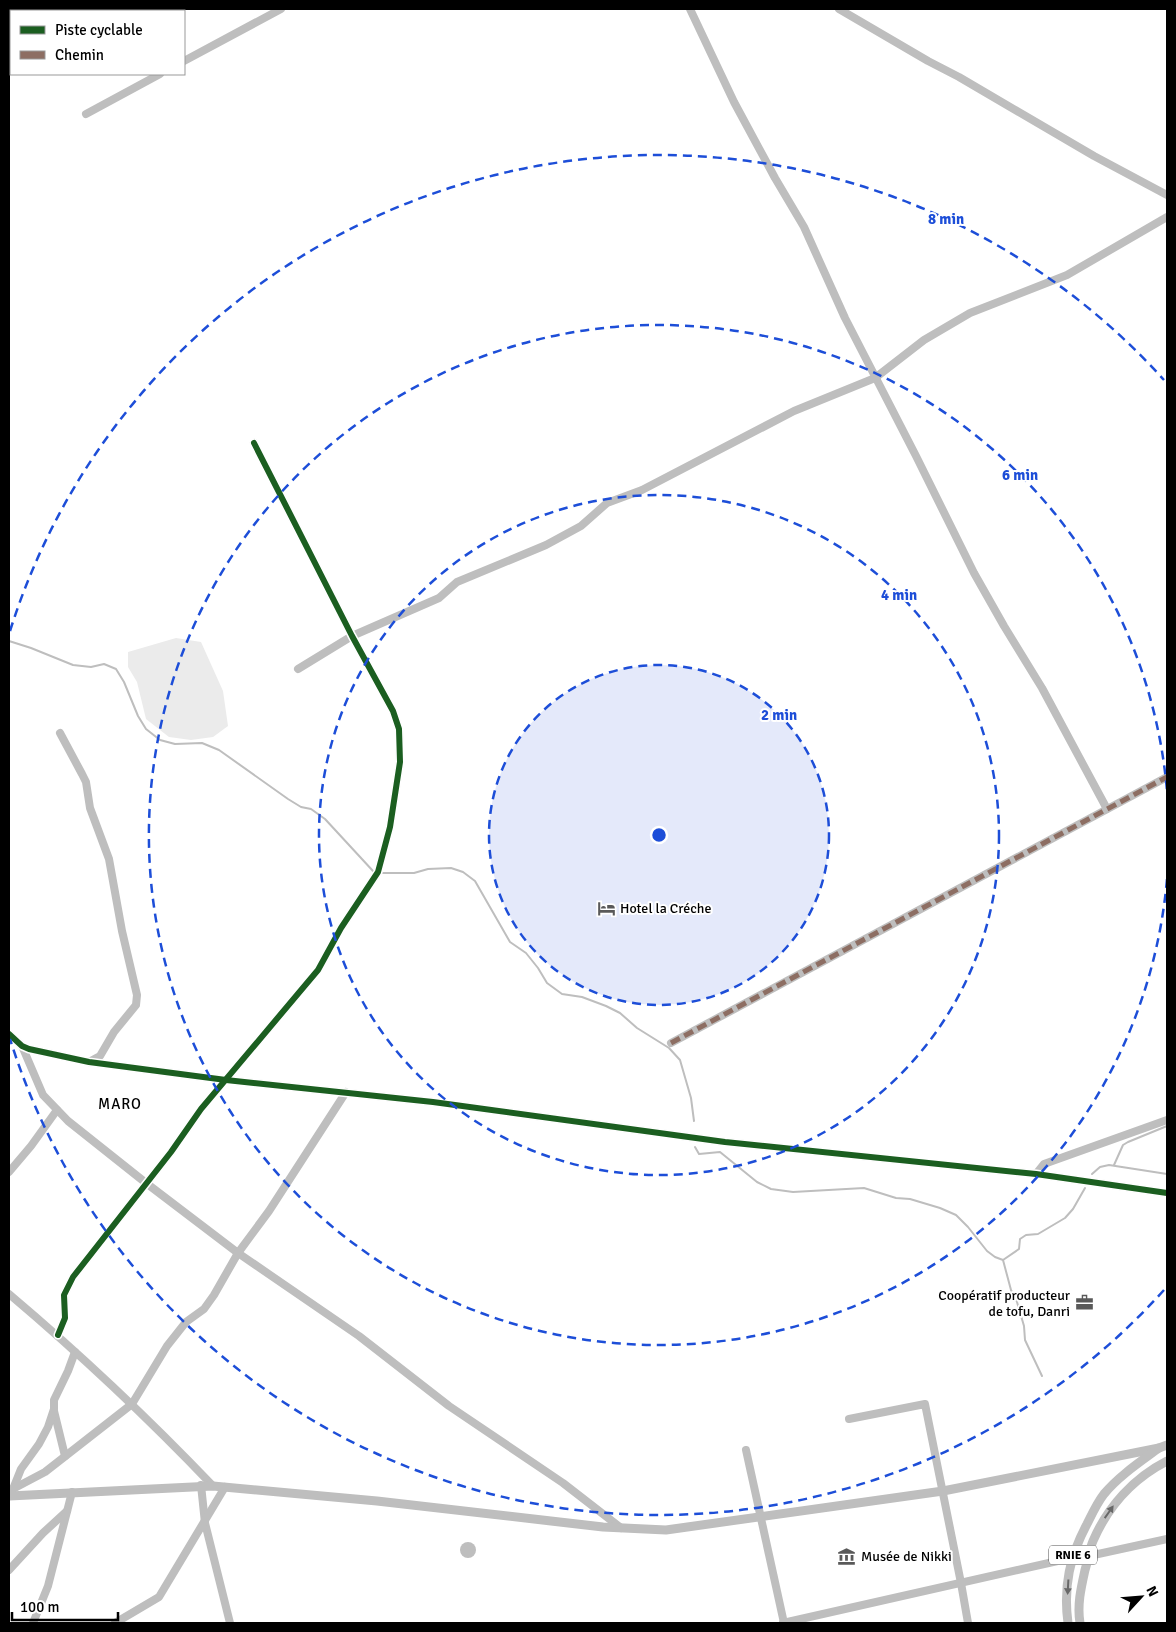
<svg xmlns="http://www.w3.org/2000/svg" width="1176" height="1632" font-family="Signika,sans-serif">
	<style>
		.green { fill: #ebebeb }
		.water { fill: #bebebe }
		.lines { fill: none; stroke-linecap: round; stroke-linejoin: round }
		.stream { stroke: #bebebe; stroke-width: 2 }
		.minor { stroke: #bebebe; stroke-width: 8 }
		.major { stroke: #bebebe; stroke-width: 9 }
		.quiet { stroke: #8d6e63; stroke-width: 5; stroke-dasharray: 10 5; stroke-linecap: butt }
		.cycleway-casing { stroke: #fff; stroke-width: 9 }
		.cycleway { stroke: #1b5e20; stroke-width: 6 }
		.oneway { fill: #686868 }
		.ring { fill: none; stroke: #1d4ed8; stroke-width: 2.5; stroke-dasharray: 9 6 }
		.labels { text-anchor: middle; stroke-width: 4; stroke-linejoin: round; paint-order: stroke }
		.shield { fill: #fff; stroke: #4c4c4c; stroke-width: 1 }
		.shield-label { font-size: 12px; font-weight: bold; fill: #000 }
		.poi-label { font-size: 14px; fill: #000; stroke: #fff; text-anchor: start }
		.neighbourhood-label { font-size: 15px; letter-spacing: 1px; fill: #000; stroke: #fff }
		.centre { fill: #1d4ed8; stroke: #fff; stroke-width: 2.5 }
		.ring-label { font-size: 15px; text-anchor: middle; font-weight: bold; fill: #1d4ed8; stroke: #fff; stroke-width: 4; stroke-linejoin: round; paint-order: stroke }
	</style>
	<rect width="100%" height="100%" fill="#fff"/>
	<!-- green -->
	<polygon class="green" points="176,638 201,642 223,691 228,726 213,737 191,740 169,737 146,719 137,682 128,667 128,652"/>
	<!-- water -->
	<circle class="water" cx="468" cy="1550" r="8"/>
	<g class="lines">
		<!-- stream -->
		<g class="stream">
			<polyline points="9,641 31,648 73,665 91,667 104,664 116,669 124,682 138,716 146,729 160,740 175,744 202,743 219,750 288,799 301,807 311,809 325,819 373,871"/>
			<polyline points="383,873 414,873 428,869 451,868 463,872 475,881 510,942 526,953 538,968 547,983 562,994 582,997 606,1006 620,1013 637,1028 669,1048 680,1060 691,1098 694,1121"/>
			<polyline points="695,1147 699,1154 720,1152 757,1182 771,1189 793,1192 864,1188 896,1198 910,1199 940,1208 956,1215 968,1227 987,1251 995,1257 1003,1260 1011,1290 1017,1302 1024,1326 1025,1340 1042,1376"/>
			<polyline points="1114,1165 1123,1145 1128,1142 1167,1126"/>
			<polyline points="1092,1174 1100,1167 1109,1165 1167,1174"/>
			<polyline points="1003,1260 1019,1249 1020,1239 1026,1235 1038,1234 1065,1218 1073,1209 1085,1188"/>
		</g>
		<!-- minor -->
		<g class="minor">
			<polyline points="690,9 734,102 775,178 804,227 845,318 916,456 974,573 1004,626 1042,688 1107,809"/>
			<polyline points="839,9 928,61 959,77 1094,156 1167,195"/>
			<polyline points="184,61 281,9"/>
			<polyline points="86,114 160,74"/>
			<polyline points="298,669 352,636 439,598 457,582 546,545 581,526 607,503 642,490 794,411 875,378 924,340 970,313 1067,275 1167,217"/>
			<polyline points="60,733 82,774 86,782 90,808 109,859 122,931 137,995 136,1005 114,1032 100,1056 89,1062"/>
			<polyline points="9,1034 22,1046 29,1049 89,1062 226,1080 433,1102 725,1142 1036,1174 1167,1193"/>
			<polyline points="671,1043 1167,777"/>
			<polyline points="22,1046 43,1095 68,1121 146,1183 238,1253 359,1336 449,1406 563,1483 621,1528"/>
			<polyline points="9,1172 31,1146 57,1110"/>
			<polyline points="1036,1174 1044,1164 1167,1120"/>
			<path d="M9,1294C80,1354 148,1418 213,1486"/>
			<polyline points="58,1335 65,1318 64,1295 73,1277 171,1152 201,1109 318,970 341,928 378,872 390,827 400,762 399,729 393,711 352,636 254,443"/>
			<polyline points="54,1411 65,1456"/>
			<polyline points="849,1419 925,1404 961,1583 968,1623"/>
			<polyline points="746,1450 784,1623"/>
			<polyline points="201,1485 205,1523 230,1623"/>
			<polyline points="13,1489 21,1469 39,1444 48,1427 54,1409 54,1400 68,1371 75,1352"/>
			<polyline points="9,1491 45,1472 132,1404 167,1346 186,1322 204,1309 214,1295 238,1253 269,1211 346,1092"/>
			<polyline points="1089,1556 1167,1539"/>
			<polyline points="9,1570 43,1533 67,1511"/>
			<polyline points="33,1623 48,1586 72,1492"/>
			<polyline points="115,1623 159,1597 225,1487"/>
			<polyline points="783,1623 1071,1558"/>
		</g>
		<!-- major -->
		<g class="major">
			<polyline points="9,1496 213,1486 377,1501 603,1527 666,1530 943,1491 1159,1448"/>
			<path d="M1068,1623C1063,1586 1070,1556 1087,1524C1092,1514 1097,1503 1104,1494C1119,1476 1140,1462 1159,1448L1167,1445"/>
			<path d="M1080,1623C1077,1605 1081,1588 1085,1570C1088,1561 1089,1550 1093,1541C1108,1506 1134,1478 1167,1461"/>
		</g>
		<!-- quiet -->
		<polyline class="quiet" points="671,1043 1167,777"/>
		<defs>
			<g id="cycleway">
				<polyline points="9,1034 22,1046 29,1049 89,1062 226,1080 433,1102 725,1142 1036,1174 1167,1193"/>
				<polyline points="58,1335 65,1318 64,1295 73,1277 171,1152 201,1109 318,970 341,928 378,872 390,827 400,762 399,729 393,711 352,636 254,443"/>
			</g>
		</defs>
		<!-- cycleway casing -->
		<use href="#cycleway" class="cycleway-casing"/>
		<!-- cycleway -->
		<use href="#cycleway" class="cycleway"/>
	</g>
	<!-- one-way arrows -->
	<defs><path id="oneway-solid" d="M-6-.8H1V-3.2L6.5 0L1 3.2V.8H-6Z" transform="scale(1.25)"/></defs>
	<g class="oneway">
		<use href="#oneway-solid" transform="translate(1109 1512) rotate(-55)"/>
		<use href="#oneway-solid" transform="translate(1068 1587) rotate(93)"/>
	</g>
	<!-- distance rings -->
	<circle cx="659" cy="835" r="170" fill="#1d4ed8" fill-opacity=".12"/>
	<g class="ring">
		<circle cx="659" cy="835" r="170"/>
		<circle cx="659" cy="835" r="340"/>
		<path d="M1167 879A510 510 0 1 1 1167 791"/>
		<path d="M1164 1290A680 680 0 0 1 10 1039M10 631A680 680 0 0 1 1164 380"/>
	</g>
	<!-- icons -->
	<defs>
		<symbol id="hotel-bare" viewBox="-9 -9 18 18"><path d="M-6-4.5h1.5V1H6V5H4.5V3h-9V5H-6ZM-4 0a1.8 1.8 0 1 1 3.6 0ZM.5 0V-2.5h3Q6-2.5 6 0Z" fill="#595959" stroke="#fff" stroke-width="2.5" paint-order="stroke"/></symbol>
		<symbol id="office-bare" viewBox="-9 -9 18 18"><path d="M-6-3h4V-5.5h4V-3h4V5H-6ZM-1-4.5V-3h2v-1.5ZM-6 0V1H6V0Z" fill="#595959" stroke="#fff" stroke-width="2.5" paint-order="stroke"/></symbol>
		<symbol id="museum-bare" viewBox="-9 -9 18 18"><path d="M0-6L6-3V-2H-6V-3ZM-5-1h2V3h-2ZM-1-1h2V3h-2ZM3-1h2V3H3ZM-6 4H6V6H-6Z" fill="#595959" stroke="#fff" stroke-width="2.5" paint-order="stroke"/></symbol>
	</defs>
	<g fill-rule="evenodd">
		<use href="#hotel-bare" x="594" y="896" width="25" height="25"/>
		<use href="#office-bare" x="1072" y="1290" width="25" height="25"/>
		<use href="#museum-bare" x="834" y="1544" width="25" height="25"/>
	</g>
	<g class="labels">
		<!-- shield labels -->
		<rect class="shield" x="1049" y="1545.5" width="48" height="19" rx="4"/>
		<g class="shield-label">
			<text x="1073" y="1559">RNIE 6</text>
		</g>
		<!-- poi labels -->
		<g class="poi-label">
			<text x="620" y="913">Hotel la Créche</text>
			<text x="1070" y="1300" text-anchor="end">Coopératif producteur<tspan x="1070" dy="16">de tofu, Danri</tspan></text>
			<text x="861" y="1561">Musée de Nikki</text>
		</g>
		<!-- neighbourhood labels -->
		<g class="neighbourhood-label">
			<text x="120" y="1109">MARO</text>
		</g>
	</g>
	<circle cx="659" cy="835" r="8" class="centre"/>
	<g class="ring-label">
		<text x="946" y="224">8 min</text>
		<text x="1020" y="480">6 min</text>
		<text x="899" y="600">4 min</text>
		<text x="779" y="720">2 min</text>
	</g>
	<!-- border -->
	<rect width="1176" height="1632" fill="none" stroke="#000000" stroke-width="20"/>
	<!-- legend -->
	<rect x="10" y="10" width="175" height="65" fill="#ffffff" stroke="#999999"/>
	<rect x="20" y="26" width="25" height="8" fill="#1b5e20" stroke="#999999"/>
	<text x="55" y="35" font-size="15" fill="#000000">Piste cyclable</text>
	<rect x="20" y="51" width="25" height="8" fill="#8d6e63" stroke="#999999"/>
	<text x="55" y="60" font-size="15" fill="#000000">Chemin</text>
	<!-- north arrow -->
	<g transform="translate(1141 1597) rotate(64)" stroke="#ffffff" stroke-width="4" paint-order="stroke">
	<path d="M0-4L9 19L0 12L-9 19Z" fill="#000000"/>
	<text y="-8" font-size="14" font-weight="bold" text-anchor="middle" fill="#000000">N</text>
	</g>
	<!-- scale -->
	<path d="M12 1612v8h106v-8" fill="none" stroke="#000000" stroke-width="2.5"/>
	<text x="20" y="1612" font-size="15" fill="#000000" stroke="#ffffff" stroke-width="4" paint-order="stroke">100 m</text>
</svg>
